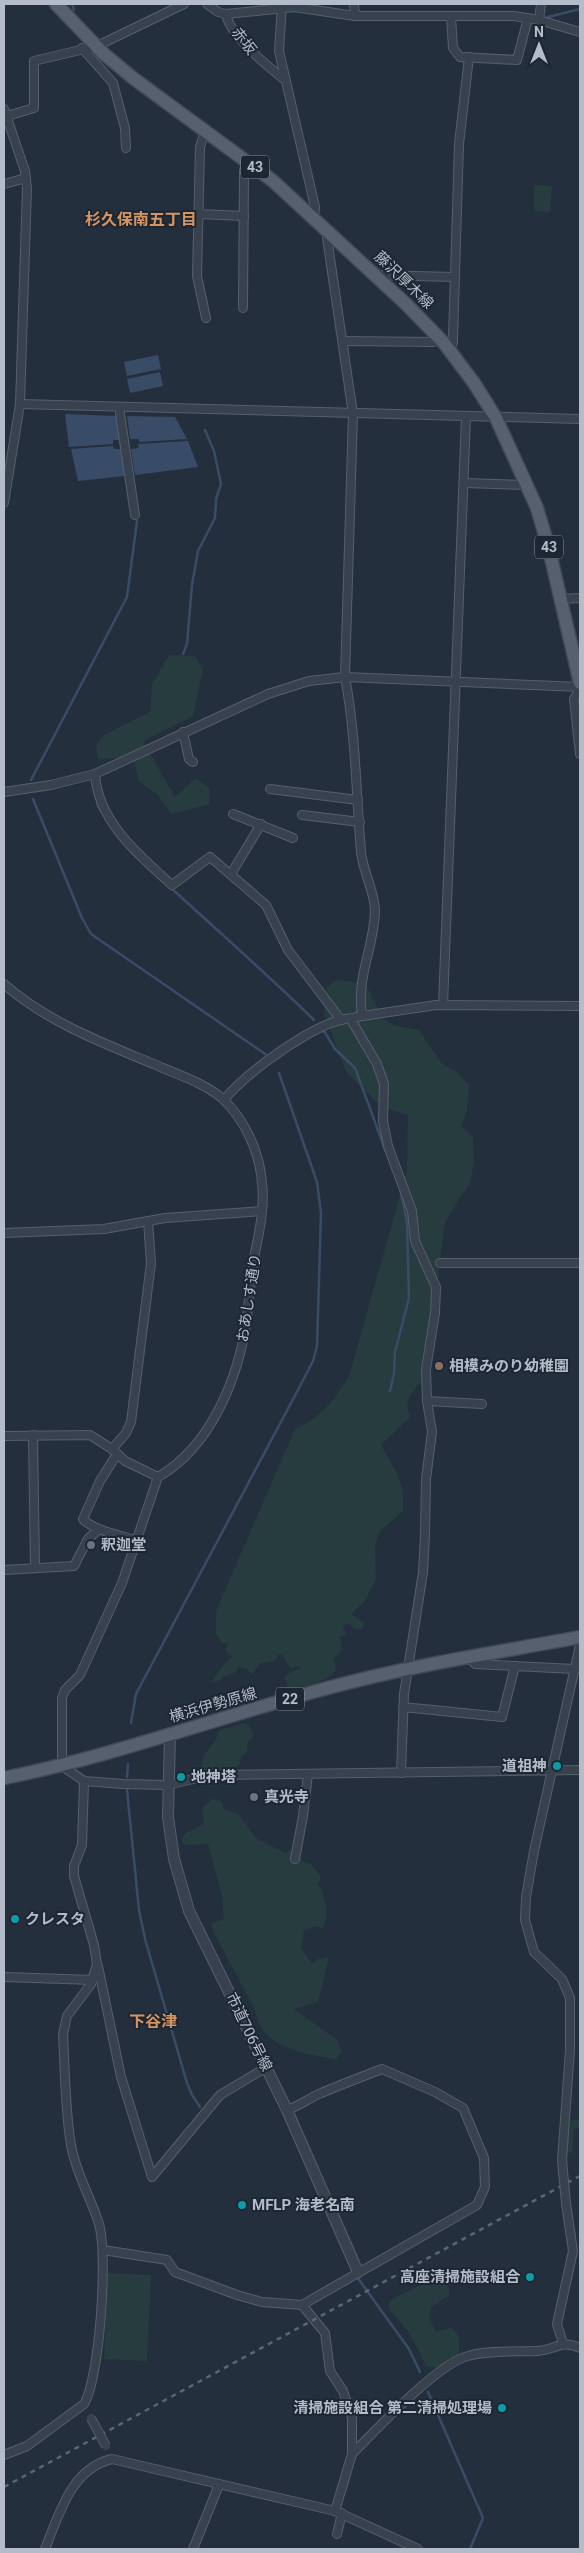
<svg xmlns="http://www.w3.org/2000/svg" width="584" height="2553" font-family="Roboto,'Noto Sans JP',sans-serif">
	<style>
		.green { fill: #263c3f }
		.water { fill: #394c67 }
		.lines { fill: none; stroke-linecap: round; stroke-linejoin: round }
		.stream { stroke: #394c67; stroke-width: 2.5 }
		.minor-casing { stroke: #565f6c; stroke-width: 10 }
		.tertiary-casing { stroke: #565f6c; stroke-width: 12 }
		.primary-casing { stroke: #414a57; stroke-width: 15 }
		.minor { stroke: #38414e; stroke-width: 8 }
		.tertiary { stroke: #38414e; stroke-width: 10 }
		.primary { stroke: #56606e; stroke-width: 12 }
		.rail { stroke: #5a6575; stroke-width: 2.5; stroke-dasharray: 5 5; stroke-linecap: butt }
		.minor-bridge-casing { stroke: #565f6c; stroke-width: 10; stroke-linecap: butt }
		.minor-bridge { stroke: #38414e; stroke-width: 8 }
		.education-dot { fill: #8d6e63; stroke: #1d2633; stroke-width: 2 }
		.worship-dot { fill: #6b7280; stroke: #1d2633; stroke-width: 2 }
		.culture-dot { fill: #0f9aa8; stroke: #1d2633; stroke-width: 2 }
		.labels { text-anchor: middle; stroke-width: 4; stroke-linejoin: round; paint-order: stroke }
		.shield { fill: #1d2633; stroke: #878f9c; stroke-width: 1 }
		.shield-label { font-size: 14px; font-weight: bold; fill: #b4bcc9 }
		.street-label { font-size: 15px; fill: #b4bcc9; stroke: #1d2633 }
		.poi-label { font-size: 15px; font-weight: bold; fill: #b4bcc9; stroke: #1d2633; text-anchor: start }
		.neighbourhood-label { font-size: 16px; font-weight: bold; fill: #d59563; stroke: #1d2633 }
	</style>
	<rect width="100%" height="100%" fill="#242f3e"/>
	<!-- green -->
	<g class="green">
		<polygon points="534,185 552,186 550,212 534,211"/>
		<polygon points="169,655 195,656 203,670 193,716 143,741 175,797 196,778 209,788 210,804 171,814 158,795 139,781 133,757 98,759 96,745 103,736 150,712 152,684"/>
		<path d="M336,980L365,983L382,1017L393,1025L419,1030L441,1063L458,1073L469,1085L467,1112L461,1126L473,1137L474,1162L470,1184L456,1203L445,1223L424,1380C412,1391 403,1400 410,1417L381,1445C394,1469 406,1483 403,1511L381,1530L375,1544L376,1579L364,1602L351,1614L364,1623L363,1629H356L347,1623L343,1625L346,1635L340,1637L342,1650L334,1659L336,1670C328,1682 302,1688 288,1687L284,1678L287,1674L299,1669L300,1666L290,1668L282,1655H278L275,1661L261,1663L252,1674L246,1669L238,1667L236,1672L224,1676L218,1682H211L222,1667L232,1657L225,1650L228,1643H222L216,1634V1611L295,1429C320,1418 336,1399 349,1376L407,1170L408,1115L382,1107L346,1072L324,1013L327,987Z"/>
		<path d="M245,1723L250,1727L254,1736L247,1743V1752L241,1756L239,1765L235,1768L203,1774C198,1760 207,1751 215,1741C218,1737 216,1734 220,1730Z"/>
		<path d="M212,1799L219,1800L223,1804V1809L238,1814L257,1839L285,1853L291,1849L299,1850L302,1861L312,1865L321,1877L318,1884C326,1894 329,1916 323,1928L315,1926L304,1931L301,1948L312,1964L318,1959L329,1957L318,2002L294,2009L337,2040L342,2052L336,2059C304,2054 261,2048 255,2010L213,1931L212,1923L224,1919L222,1895L208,1844L185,1845L181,1840L186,1833L204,1824L202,1808Z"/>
		<polygon points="570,2120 580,2120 580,2128 574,2129 572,2153 564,2152 567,2122"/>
		<polygon points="108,2273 151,2275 147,2361 104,2359"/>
		<path d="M439,2276C445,2280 450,2287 449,2295L431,2307L429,2320L437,2332L450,2328C461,2333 460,2344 458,2355L439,2368L427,2367L409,2332L390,2310L388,2304L391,2300Z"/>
	</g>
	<!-- water -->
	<g class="water">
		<polygon points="158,355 161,369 127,376 124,362"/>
		<polygon points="160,372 163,386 130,393 127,379"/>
		<polygon points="65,414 117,416 120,440 113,440 113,444 69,447"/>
		<polygon points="127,416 175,417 187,439 140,442 138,439 130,439"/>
		<polygon points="188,441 198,467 135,475 131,449 139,448 138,444"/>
		<polygon points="113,446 114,449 121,449 125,476 78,481 71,449"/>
	</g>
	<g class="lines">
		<!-- stream -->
		<g class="stream">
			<polyline points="72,4 74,10"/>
			<polyline points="548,17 580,9"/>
			<polyline points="183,654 187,644 192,585 198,551 215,518 216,499 221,484 214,451 205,430"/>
			<polyline points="31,780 127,597 137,521"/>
			<polyline points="92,780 98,806 107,820"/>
			<polyline points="33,799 82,918 91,934 268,1056"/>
			<polyline points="125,845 136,857"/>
			<path d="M170,887C218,931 267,974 314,1020"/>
			<polyline points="324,1031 335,1049 355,1068 386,1152"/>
			<polyline points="390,1391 394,1374 395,1352 409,1298 407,1223 401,1192"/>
			<polyline points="131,1723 136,1694 299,1388 313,1361 317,1346 321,1213 317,1182 279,1073"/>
			<polyline points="127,1777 128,1764"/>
			<polyline points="127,1790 139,1910 145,1939 187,2083 192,2095 200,2107"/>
			<polyline points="357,2277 409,2349 420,2372"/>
			<polyline points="428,2392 483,2518 470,2549"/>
		</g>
		<defs>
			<g id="minor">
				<polyline points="207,4 218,12 226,14 294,7 355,16 514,16 539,20 580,32"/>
				<polyline points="282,4 279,51 315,207 314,218"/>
				<polyline points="354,4 355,16"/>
				<path d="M226,14C230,36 266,65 284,79"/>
				<polyline points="451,17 453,48 460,57 517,60 528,18"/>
				<polyline points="539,20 541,4"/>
				<polyline points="82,48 113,83 125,128 126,148"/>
				<polyline points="4,109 25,171 27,188 20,404 4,503"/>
				<polyline points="7,116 34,108 34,61 97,46 184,4"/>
				<polyline points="205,131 200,147 197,276 206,318"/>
				<polyline points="4,184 26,178"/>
				<polyline points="198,214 244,216"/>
				<path d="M326,231L353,414L345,677C356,735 356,793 361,852C363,872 375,892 375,911C374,949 356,975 362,1016"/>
				<polyline points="375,275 454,277"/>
				<polyline points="243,308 244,171 247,161"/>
				<polyline points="343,341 433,342 441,340"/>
				<polyline points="447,347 453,343 453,338 459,144 469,57"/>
				<polyline points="20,404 580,419"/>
				<polyline points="119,407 135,515"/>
				<polyline points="465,483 527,485"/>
				<polyline points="560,599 580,598"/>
				<polyline points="580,689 574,699 580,754"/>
				<polyline points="183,732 189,759 193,762"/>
				<path d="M95,774C98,822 139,855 172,885L210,857L266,905L288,950L341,1020"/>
				<polyline points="270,789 358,800"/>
				<polyline points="4,792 51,785 95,774 268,694 309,681 345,677 580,687"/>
				<polyline points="233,814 293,838"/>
				<polyline points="302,815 360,822"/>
				<polyline points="231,874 261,824"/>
				<path d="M4,984C47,1022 103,1043 156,1065C178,1075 205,1083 223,1099C245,1120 260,1153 262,1183C265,1208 259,1233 254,1258C251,1278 249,1298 247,1318C239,1376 212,1446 158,1477L122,1583L80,1675L65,1690L62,1698V1766L84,1781L123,1784L167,1785L210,1775L580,1770"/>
				<polyline points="443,1005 466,417"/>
				<polyline points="356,1017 436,1005 580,1006"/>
				<polyline points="350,1018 377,1064 384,1084 383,1121 388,1146 412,1211 415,1241 436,1287 435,1313 426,1369 427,1401 432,1432 426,1479 425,1536 423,1572 404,1694 401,1773"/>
				<path d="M224,1100C246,1073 311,1025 345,1019"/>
				<polyline points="4,1233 104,1229 165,1218 262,1211"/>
				<polyline points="440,1263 580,1263"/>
				<polyline points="427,1401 482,1404"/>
				<polyline points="33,1435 35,1568"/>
				<polyline points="4,1436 90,1435 112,1449 125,1461 158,1477"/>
				<polyline points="112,1449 126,1433 131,1422 151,1263 148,1221"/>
				<path d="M117,1454L100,1481L83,1519C92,1530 123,1536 138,1541"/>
				<polyline points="4,1570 74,1566 88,1539 99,1529"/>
				<polyline points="468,1657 475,1664 575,1669"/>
				<polyline points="403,1707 502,1717 515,1666"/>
				<polyline points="295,1859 303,1816 308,1774"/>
				<polyline points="98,1966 121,2077 152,2177 220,2095 267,2067"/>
				<polyline points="4,1977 93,1980"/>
				<polyline points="562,2160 570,2050 570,1998 562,1979 534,1952 525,1920 526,1897 534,1851 580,1645"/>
				<path d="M103,2250L167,2260L175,2272L237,2295L262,2302L302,2305L477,2205L485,2187L484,2158L463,2108L435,2092L382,2069C361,2077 340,2085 319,2094C308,2099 299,2106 287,2110"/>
				<polyline points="302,2305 325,2333 330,2371 343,2391 352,2418 352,2454 335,2511"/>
				<polyline points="563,2343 557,2324 573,2251 566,2203"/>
				<path d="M352,2454C376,2430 438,2363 468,2356C489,2350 515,2352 537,2351C556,2350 561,2339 580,2348"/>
				<path d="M4,2455L27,2446L84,2404C100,2377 108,2255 99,2224C91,2198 75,2171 71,2145C65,2109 65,2070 63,2034L67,2016L91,1984L97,1964L94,1945L74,1876V1866L82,1845L84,1781"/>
				<polyline points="337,2534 342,2513"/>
				<path d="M45,2549C59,2515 71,2468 112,2459L335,2511L418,2549"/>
				<polyline points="193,2549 219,2485"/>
			</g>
			<polyline id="tertiary" points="170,1734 168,1817 174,1859 189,1911 287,2110 358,2272"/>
			<g id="primary">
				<polyline points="56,4 104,54 133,78 273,181 406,304 444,343 474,383 496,418 537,508 549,549 580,683"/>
				<path d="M4,1778C118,1755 227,1714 339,1685C418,1664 500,1652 580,1637"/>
			</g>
		</defs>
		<!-- minor casing -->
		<use href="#minor" class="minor-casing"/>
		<!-- tertiary casing -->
		<use href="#tertiary" class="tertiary-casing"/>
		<!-- primary casing -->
		<use href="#primary" class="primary-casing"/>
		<!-- minor -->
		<use href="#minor" class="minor"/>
		<!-- tertiary -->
		<use href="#tertiary" class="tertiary"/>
		<!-- primary -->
		<use href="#primary" class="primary"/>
		<!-- rail -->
		<polyline class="rail" points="4,2487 580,2176"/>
		<defs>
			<g id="minor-bridge">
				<polyline points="562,2160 566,2203"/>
				<polyline points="91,2418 106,2446"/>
			</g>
		</defs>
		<!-- minor-bridge casing -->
		<use href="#minor-bridge" class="minor-bridge-casing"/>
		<!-- minor-bridge -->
		<use href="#minor-bridge" class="minor-bridge"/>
	</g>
	<!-- markers -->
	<circle class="education-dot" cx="439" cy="1366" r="5"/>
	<g class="worship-dot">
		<circle cx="91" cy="1545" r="5"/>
		<circle cx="254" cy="1797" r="5"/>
	</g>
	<g class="culture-dot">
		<circle cx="557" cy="1766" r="5"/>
		<circle cx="181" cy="1777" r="5"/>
		<circle cx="15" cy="1919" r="5"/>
		<circle cx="242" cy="2205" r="5"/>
		<circle cx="530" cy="2277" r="5"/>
		<circle cx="502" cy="2408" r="5"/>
	</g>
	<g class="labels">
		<!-- shield labels -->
		<g class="shield">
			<rect x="241" y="155.5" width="28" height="23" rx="4"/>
			<rect x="535" y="535.5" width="28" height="23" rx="4"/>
			<rect x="276" y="1687.5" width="28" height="23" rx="4"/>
		</g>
		<g class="shield-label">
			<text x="255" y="172">43</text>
			<text x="549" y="552">43</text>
			<text x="290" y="1704">22</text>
		</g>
		<!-- street labels -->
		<g class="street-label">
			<text transform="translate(244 41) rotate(51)" y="5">赤坂</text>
			<text transform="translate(404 280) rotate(44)" y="5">藤沢厚木線</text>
			<text transform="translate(249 1298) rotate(-81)" y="5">おあしす通り</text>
			<text transform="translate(213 1705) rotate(-16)" y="5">横浜伊勢原線</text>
			<text transform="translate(249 2032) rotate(64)" y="5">市道706号線</text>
		</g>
		<!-- poi labels -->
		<g class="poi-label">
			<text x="449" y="1371">相模みのり幼稚園</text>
			<text x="101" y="1550">釈迦堂</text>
			<text x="547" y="1771" text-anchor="end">道祖神</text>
			<text x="191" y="1782">地神塔</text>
			<text x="264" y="1802">真光寺</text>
			<text x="25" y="1924">クレスタ</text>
			<text x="252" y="2210">MFLP 海老名南</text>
			<text x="520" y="2282" text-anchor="end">高座清掃施設組合</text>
			<text x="492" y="2413" text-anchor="end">清掃施設組合 第二清掃処理場</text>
		</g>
		<!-- neighbourhood labels -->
		<g class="neighbourhood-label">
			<text x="141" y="225">杉久保南五丁目</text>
			<text x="153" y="2027">下谷津</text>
		</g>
	</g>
	<!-- border -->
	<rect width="584" height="2553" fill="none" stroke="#b4bcc9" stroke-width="10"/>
	<!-- north arrow -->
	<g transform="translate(539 45)" stroke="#1d2633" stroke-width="4" paint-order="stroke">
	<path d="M0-4L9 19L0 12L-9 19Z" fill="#b4bcc9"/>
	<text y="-8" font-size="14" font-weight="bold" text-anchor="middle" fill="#b4bcc9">N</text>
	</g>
</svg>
